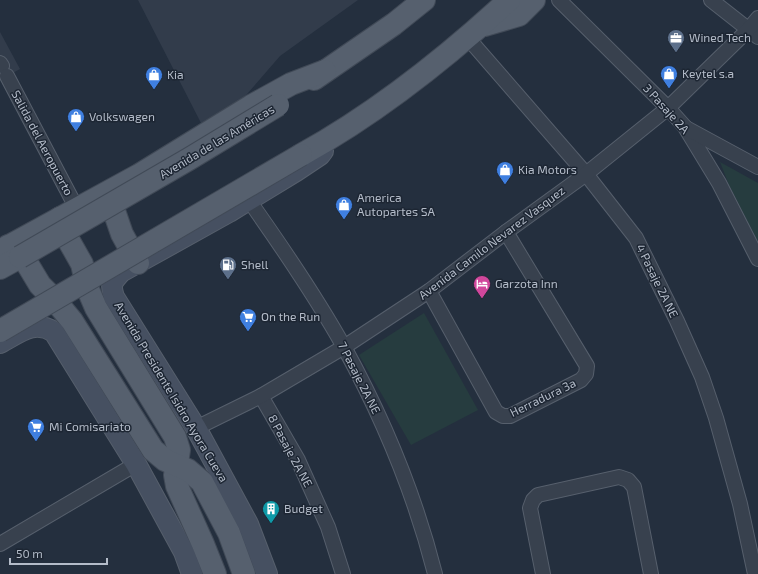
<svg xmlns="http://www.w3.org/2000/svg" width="758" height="574" font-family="'Exo 2',sans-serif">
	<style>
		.airport { fill: #323c4b }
		.green { fill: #263c3f }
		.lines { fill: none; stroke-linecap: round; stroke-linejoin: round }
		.minor-casing { stroke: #565f6c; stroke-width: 16 }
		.secondary-casing { stroke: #565f6c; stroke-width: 22 }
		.primary-casing { stroke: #414a57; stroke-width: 24 }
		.minor { stroke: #38414e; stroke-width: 14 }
		.secondary { stroke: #465061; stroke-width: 20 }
		.primary { stroke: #56606e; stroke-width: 22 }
		.primary-bridge-casing { stroke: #414a57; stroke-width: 24; stroke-linecap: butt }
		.primary-bridge { stroke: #56606e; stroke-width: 22 }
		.labels { text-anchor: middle; stroke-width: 3; stroke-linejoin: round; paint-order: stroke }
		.poi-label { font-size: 12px; fill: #b4bcc9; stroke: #1d2633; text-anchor: start }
		.street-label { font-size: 12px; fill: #b4bcc9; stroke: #1d2633 }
	</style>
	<rect width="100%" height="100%" fill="#242f3e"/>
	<!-- airport -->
	<g class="airport">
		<polygon points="138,0 358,0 280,56 241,101 201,123"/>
		<polygon points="0,32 20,69 0,80"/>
	</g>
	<!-- green -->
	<g class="green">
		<polygon points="720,162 758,183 758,242 729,185"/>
		<polygon points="424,313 478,410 411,445 359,355"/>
	</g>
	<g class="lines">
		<defs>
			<g id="minor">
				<polyline points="559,0 668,108 685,127 719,183 758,259"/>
				<polyline points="711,0 758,37"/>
				<polyline points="467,37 586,174 636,238 677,321 702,377 716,418 740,504 755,574"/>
				<polyline points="0,63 2,66"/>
				<polyline points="7,76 77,209"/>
				<polyline points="686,128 758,167"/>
				<path d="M248,199C282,247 315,295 344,347C383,418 415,495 435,574"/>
				<polyline points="429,291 496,412 503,416 510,416 581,380 586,374 587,366 506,232"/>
				<polyline points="261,396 298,460 328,527 343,574"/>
				<polyline points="196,428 261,396 344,347 429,291 506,232 586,174 668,108 748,30 758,18"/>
				<polyline points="0,544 136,464"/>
				<polyline points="543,574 530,508 533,500 538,495 619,477 628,480 634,487 651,574"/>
			</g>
			<g id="secondary">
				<path d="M0,343C19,333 34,319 54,332L136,464L184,552L192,574"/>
				<path d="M267,574L248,524L196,428L114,297C110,284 112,282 121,272L229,212L296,171L320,155L323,151"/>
			</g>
			<g id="primary">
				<polyline points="485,25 519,15 534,0"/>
				<polyline points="314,79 394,24 424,0"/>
				<path d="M301,155C377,113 445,59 509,0"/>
				<polyline points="111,191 112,205 122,234 138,263"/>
				<polyline points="60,218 65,234 82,264 87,287 96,308 175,437 179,450 175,475 177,486 203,544 215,574"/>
				<polyline points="8,246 17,251 25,260 40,285 53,298 72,321 153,450 165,460 188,470 202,482 229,533 244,574"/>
				<polyline points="0,251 139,175 251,106 291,84 325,71"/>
				<polyline points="0,268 20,257"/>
			</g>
		</defs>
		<!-- minor casing -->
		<use href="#minor" class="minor-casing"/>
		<!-- secondary casing -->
		<use href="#secondary" class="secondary-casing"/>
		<!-- primary casing -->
		<use href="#primary" class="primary-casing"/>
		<!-- minor -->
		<use href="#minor" class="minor"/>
		<!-- secondary -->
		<use href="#secondary" class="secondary"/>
		<!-- primary -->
		<use href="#primary" class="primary"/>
		<defs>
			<g id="primary-bridge">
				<polyline points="20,257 189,159 278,105"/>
				<polyline points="0,331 301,155"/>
			</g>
		</defs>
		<!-- primary-bridge casing -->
		<use href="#primary-bridge" class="primary-bridge-casing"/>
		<!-- primary-bridge -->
		<use href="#primary-bridge" class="primary-bridge"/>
	</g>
	<!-- icons -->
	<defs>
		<symbol id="office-pin" viewBox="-11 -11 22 30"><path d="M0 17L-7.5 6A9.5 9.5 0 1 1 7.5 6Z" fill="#5c6f8a" stroke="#1d2633"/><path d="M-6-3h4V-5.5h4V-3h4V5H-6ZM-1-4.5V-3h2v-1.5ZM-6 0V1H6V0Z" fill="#fff"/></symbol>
		<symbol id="shop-pin" viewBox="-11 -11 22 30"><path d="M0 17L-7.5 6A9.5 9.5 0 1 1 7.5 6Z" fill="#3f7fe0" stroke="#1d2633"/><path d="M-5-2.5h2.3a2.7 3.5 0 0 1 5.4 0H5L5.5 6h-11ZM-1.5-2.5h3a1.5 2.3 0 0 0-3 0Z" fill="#fff"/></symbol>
		<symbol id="fuel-pin" viewBox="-11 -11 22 30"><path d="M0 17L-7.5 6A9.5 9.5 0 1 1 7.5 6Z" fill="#5c6f8a" stroke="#1d2633"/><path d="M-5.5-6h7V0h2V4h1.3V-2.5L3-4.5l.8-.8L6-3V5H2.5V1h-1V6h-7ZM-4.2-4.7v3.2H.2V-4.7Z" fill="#fff"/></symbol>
		<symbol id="hotel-pin" viewBox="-11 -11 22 30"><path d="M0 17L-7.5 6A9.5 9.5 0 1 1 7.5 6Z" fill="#d1479c" stroke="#1d2633"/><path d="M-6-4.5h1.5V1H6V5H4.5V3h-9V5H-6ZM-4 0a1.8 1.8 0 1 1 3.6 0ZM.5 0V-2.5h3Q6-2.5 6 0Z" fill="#fff"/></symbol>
		<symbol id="supermarket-pin" viewBox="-11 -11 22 30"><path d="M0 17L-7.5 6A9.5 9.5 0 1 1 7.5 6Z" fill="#3f7fe0" stroke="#1d2633"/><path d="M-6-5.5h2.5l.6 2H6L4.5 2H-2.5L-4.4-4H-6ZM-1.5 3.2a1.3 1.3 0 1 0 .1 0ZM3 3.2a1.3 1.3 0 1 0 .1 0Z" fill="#fff"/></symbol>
		<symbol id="building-pin" viewBox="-11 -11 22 30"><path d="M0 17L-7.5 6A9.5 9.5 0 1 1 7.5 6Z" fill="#0f9aa8" stroke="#1d2633"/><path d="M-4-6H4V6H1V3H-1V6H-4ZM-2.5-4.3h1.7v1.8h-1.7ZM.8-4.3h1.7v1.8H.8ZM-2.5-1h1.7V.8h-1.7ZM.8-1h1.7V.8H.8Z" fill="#fff"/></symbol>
	</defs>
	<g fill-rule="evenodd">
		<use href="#office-pin" x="666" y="28" width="20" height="27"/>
		<use href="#shop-pin" x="659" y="64" width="20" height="27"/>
		<use href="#shop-pin" x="144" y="65" width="20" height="27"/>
		<use href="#shop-pin" x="66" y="107" width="20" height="27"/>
		<use href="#shop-pin" x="495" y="160" width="20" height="27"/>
		<use href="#shop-pin" x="334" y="195" width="20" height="27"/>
		<use href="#fuel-pin" x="218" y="255" width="20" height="27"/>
		<use href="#hotel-pin" x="472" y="274" width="20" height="27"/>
		<use href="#supermarket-pin" x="238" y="307" width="20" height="27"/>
		<use href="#supermarket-pin" x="26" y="417" width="20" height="27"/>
		<use href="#building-pin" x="261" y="499" width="20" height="27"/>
	</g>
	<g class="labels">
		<!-- poi labels -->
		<g class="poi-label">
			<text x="689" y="42">Wined Tech</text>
			<text x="682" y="78">Keytel s.a</text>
			<text x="167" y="79">Kia</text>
			<text x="89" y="121">Volkswagen</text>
			<text x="518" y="174">Kia Motors</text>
			<text x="357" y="202">America<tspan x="357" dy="14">Autopartes SA</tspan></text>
			<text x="241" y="269">Shell</text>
			<text x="495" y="288">Garzota Inn</text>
			<text x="261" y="321">On the Run</text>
			<text x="49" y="431">Mi Comisariato</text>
			<text x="284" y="513">Budget</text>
		</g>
		<!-- street labels -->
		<g class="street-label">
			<text transform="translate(666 109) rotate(48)" y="4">3 Pasaje 2A</text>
			<text transform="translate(217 142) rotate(-31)" y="4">Avenida de las Américas</text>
			<text transform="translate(42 143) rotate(62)" y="4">Salida del Aeropuerto</text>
			<text transform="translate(492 243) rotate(-37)" y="4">Avenida Camilo Nevarez Vasquez</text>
			<text transform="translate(657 281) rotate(64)" y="4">4 Pasaje 2A NE</text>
			<text transform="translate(359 378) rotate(63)" y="4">7 Pasaje 2A NE</text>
			<text transform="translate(171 392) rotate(59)" y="4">Avenida Presidente Isidro Ayora Cueva</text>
			<text transform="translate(543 398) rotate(-26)" y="4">Herradura 3a</text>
			<text transform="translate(290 451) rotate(62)" y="4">8 Pasaje 2A NE</text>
		</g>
	</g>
	<!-- scale -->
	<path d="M10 558v6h97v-6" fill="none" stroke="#b4bcc9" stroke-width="2"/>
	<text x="16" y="558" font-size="12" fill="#b4bcc9" stroke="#1d2633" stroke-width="3" paint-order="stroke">50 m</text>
</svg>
